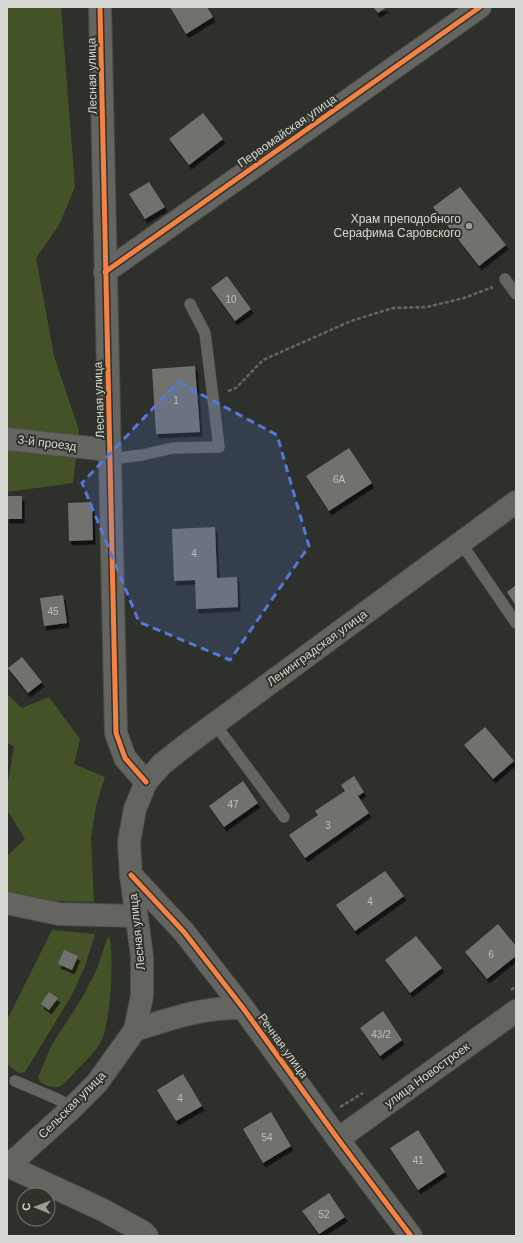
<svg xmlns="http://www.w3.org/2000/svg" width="523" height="1243" font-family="Arial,sans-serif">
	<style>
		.green { fill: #445228 }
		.building { fill: #71726e; filter: url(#shadow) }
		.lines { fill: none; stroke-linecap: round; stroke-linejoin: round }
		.lane-casing { stroke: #4c4e49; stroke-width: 12 }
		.street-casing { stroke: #4c4e49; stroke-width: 24 }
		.secondary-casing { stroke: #4c4e49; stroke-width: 24 }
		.path { stroke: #656663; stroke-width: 2.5; stroke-dasharray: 4 2; stroke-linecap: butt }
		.lane { stroke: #646561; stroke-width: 11 }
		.street { stroke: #646561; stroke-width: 22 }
		.secondary { stroke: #646561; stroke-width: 22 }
		.cycleway-casing { stroke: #2f3229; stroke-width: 8 }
		.cycleway { stroke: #f48246; stroke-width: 5 }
		.marked { fill: #5478d6; fill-opacity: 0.2; stroke: #5478d6; stroke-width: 3; stroke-dasharray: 8 5; stroke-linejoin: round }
		.poi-dot { fill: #9b9e98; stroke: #2f3229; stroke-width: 1.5 }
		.labels { text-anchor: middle; stroke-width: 4; stroke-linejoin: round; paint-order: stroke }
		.number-label { font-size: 10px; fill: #bdbfba }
		.street-label { font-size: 12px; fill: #d6d9d3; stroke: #2f3229 }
		.poi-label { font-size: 12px; fill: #d6d9d3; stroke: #2f3229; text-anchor: end }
	</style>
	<defs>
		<filter id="shadow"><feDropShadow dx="2.5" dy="4.5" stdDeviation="0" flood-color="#0009"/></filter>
	</defs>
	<rect width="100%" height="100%" fill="#2e302b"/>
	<!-- green -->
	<g class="green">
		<polygon points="7,7 61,7 75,187 59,225 36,258 54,356 79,430 73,483 7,492"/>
		<polygon points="7,694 22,708 49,697 80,739 74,764 105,777 96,806 91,837 94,902 56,901 7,891 7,856 25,839 7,810 7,788 14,746 7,743"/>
		<polygon points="52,930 95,934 85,966 73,993 25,1072 19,1073 7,1064 7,1020"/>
		<path d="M109,936C115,956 110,1024 101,1042C94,1053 84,1063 75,1072C61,1087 59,1092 40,1082L38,1077L51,1046L82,998L96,971L107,939Z"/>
	</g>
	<!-- building -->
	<g class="building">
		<polygon points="170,7 207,7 213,17 186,34"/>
		<polygon points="373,7 387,7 378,13"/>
		<polygon points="203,113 223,139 189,165 169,139"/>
		<polygon points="149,182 165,207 145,219 129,194"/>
		<polygon points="460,187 506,245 479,266 433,207"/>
		<polygon points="227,276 251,309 235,321 211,288"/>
		<polygon points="195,366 200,432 156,434 152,369"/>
		<polygon points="349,448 372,483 329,511 306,476"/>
		<rect x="7" y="496" width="15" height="23"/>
		<polygon points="92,502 93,540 69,541 68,503"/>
		<polygon points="215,527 217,578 237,577 238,607 196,609 195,580 174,581 172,529"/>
		<polygon points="516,585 516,606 507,592"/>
		<polygon points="63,595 67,623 44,626 40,598"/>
		<polygon points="22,657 42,682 28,693 8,668"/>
		<polygon points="485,727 514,761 493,779 464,745"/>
		<polygon points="354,776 364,792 358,796 369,813 305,858 289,835 318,815 315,811 345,791 341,785"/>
		<polygon points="243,781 258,803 224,827 209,806"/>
		<polygon points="385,871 404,896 355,931 336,905"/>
		<polygon points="498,924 516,946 516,956 487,979 465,952"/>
		<polygon points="416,936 442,968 410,993 385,960"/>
		<polygon points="64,950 78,956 72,970 58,964"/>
		<polygon points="49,992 58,998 49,1010 41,1004"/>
		<polygon points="383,1011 402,1040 380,1056 360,1028"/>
		<polygon points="183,1074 202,1106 176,1121 157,1090"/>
		<polygon points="271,1112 291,1146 263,1163 243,1129"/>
		<polygon points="418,1130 445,1172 418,1190 390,1148"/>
		<polygon points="329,1193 345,1217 319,1234 302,1211"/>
	</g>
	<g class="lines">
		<defs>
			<g id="lane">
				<polyline points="505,279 516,294"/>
				<polyline points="111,459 142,455 173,448 219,447 205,333 190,304"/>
				<polyline points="461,543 516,623"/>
				<polyline points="215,724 284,817"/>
				<polyline points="15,1081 55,1098 73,1107"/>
			</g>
			<g id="street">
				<polyline points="100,7 116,733 125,758 146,782"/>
				<polyline points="105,272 480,7"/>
				<polyline points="7,439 110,450"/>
				<polyline points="131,875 184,932 243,1008 338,1139 411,1236"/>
				<polyline points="7,903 59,914 136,916"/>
				<path d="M135,1030C173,1018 203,1007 243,1008"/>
				<polyline points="338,1139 516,1011"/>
				<polyline points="8,1166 103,1210 143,1232 147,1236"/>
			</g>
			<polyline id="secondary" points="7,1167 73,1107 97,1083 135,1030 142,996 142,956 131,875 129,842 135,809 146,782 162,764 190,742 516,502"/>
		</defs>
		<!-- lane casing -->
		<use href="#lane" class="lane-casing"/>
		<!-- street casing -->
		<use href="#street" class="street-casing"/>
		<!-- secondary casing -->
		<use href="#secondary" class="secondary-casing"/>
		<!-- path -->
		<g class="path">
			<polyline points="228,391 236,388 263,360 351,321 393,308 427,307 464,298 493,287"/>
			<polyline points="511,990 516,986"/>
			<polyline points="340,1107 363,1093"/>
		</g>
		<!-- lane -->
		<use href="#lane" class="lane"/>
		<!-- street -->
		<use href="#street" class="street"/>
		<!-- secondary -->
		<use href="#secondary" class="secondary"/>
		<defs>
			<g id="cycleway">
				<polyline points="100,7 116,733 125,758 146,782"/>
				<polyline points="105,272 480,7"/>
				<polyline points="131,875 184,932 243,1008 338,1139 411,1236"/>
			</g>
		</defs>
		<!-- cycleway casing -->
		<use href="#cycleway" class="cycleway-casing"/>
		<!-- cycleway -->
		<use href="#cycleway" class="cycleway"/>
	</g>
	<!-- marked area -->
	<path class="marked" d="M178,382L277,435L309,546L230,660L139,622L82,483Z"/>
	<!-- markers -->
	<circle class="poi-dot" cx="469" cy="226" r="4"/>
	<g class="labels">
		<!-- number labels -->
		<g class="number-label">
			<text x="231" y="303">10</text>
			<text x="176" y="404">1</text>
			<text x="339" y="483">6А</text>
			<text x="194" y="557">4</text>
			<text x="53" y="615">45</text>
			<text x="233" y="808">47</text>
			<text x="328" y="829">3</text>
			<text x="370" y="905">4</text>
			<text x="491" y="958">6</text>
			<text x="381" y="1038">43/2</text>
			<text x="180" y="1102">4</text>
			<text x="267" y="1141">54</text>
			<text x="418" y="1164">41</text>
			<text x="324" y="1218">52</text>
		</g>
		<!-- street labels -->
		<g class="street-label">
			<text transform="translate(92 76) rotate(-91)" y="4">Лесная улица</text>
			<text transform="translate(287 131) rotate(-35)" y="4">Первомайская улица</text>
			<text transform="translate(99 400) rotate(-92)" y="4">Лесная улица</text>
			<text transform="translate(47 443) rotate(7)" y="4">3-й проезд</text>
			<text transform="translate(317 648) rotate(-36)" y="4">Ленинградская улица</text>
			<text transform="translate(137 932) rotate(-96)" y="4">Лесная улица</text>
			<text transform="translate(283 1046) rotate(54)" y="4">Речная улица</text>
			<text transform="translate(427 1075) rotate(-36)" y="4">улица Новостроек</text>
			<text transform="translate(72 1105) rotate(-45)" y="4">Сельская улица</text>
		</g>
		<!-- poi labels -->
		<g class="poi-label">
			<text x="461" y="223">Храм преподобного<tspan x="461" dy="14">Серафима Саровского</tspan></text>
		</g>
	</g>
	<!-- border -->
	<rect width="523" height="1243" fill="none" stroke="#d6d9d3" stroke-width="16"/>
	<!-- north arrow -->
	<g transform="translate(36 1207) rotate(271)"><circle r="19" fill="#2f3229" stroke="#72756d"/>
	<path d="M0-3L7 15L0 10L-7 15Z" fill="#9b9e98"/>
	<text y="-6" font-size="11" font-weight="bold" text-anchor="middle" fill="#d6d9d3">С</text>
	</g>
</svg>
